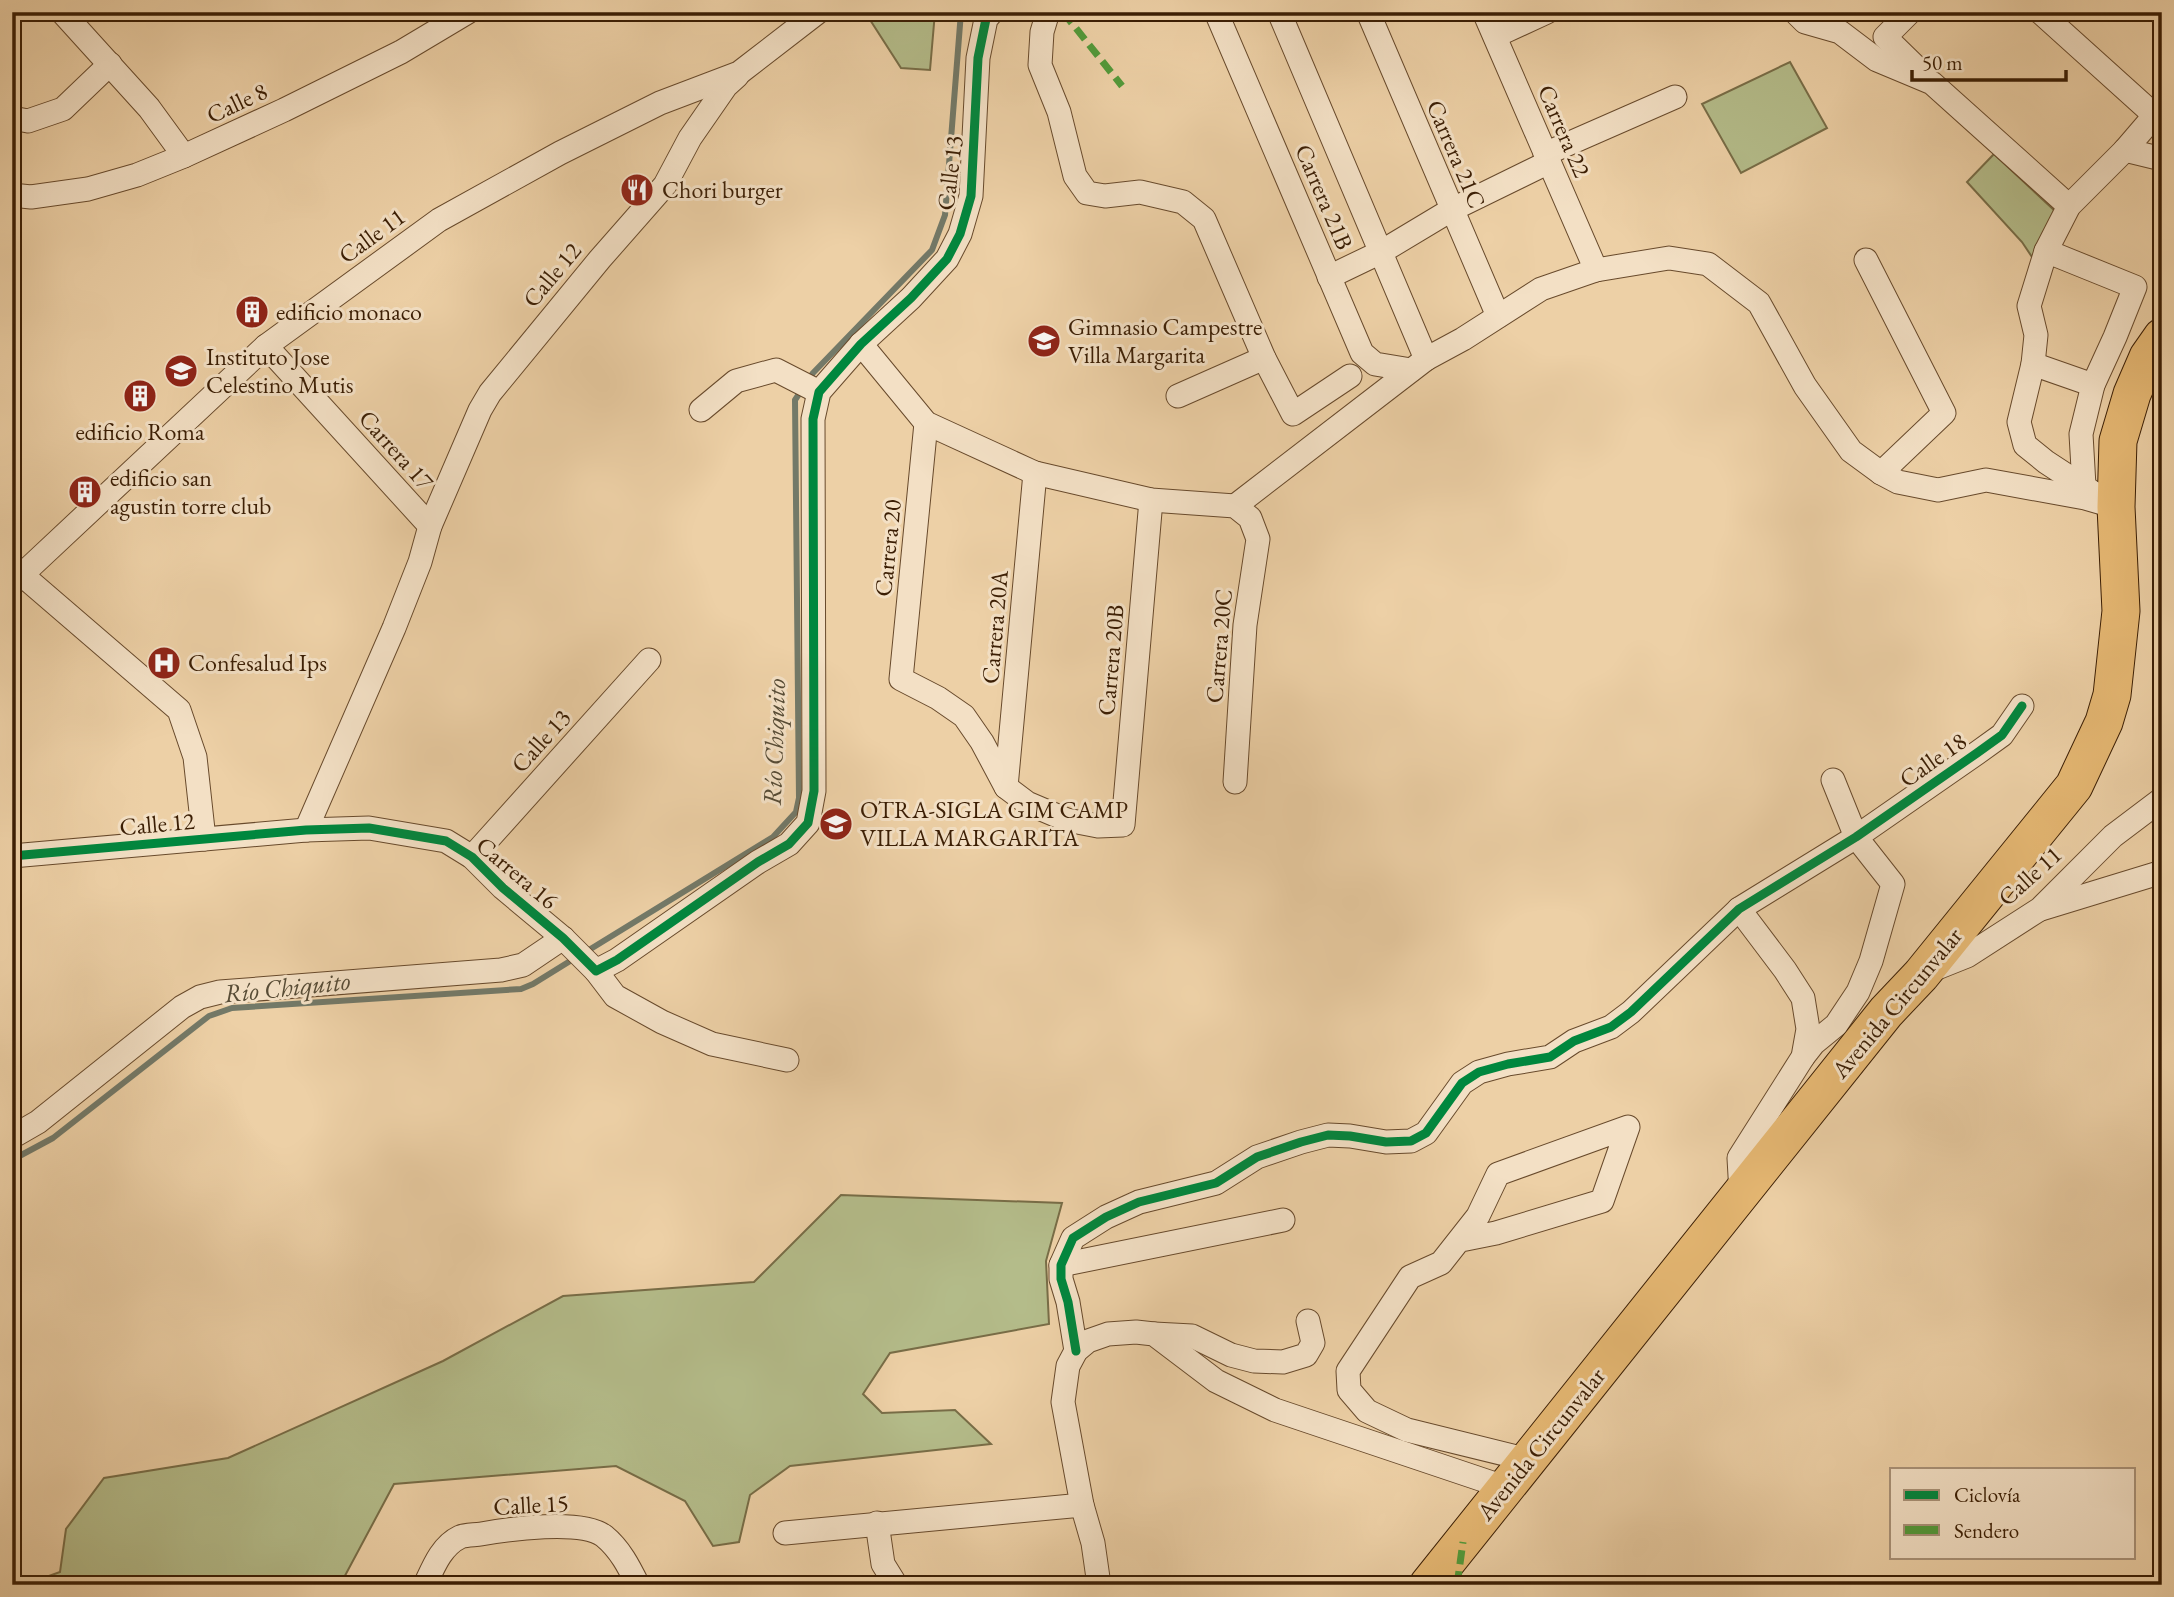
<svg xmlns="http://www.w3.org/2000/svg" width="2174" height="1597" font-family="'EB Garamond',serif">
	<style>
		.green { fill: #b4bc8a; stroke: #786d47; stroke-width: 2 }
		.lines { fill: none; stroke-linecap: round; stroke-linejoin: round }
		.stream { stroke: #737968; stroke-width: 6 }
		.street-casing { stroke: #684a2c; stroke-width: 25 }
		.primary-casing { stroke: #3b1e04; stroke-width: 39 }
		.street { stroke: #f3e0c5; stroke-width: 23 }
		.primary { stroke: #e6b873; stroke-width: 37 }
		.quiet { stroke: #529a3a; stroke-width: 7; stroke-dasharray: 14 7; stroke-linecap: butt }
		.cycleway-casing { stroke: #f3e0c5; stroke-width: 13 }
		.cycleway { stroke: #00873e; stroke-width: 9 }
		.labels { text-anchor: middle; stroke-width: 6; stroke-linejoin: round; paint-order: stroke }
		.street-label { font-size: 24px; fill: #3b1e04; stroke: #f3e0c5 }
		.poi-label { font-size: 24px; fill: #3b1e04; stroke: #f3e0c5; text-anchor: start }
		.water-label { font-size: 26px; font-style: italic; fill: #574c36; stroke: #f3e0c5 }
	</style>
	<rect width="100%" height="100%" fill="#edd0a6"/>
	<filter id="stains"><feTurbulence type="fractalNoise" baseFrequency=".00286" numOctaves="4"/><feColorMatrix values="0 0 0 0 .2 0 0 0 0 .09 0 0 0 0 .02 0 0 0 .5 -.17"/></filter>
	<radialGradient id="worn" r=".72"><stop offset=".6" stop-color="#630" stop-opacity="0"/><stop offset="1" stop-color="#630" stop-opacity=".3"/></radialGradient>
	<!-- green -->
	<g class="green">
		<polygon points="865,12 935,12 930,70 901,68"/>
		<polygon points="1790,62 1827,128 1741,173 1702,104"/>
		<polygon points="1994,154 2055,211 2034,260 2022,242 1967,182"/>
		<polygon points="841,1195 1062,1203 1046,1261 1049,1324 890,1353 863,1394 882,1413 955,1410 991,1444 790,1466 750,1495 739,1542 713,1546 685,1501 616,1466 394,1484 340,1585 24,1585 60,1572 66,1529 104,1478 228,1458 443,1361 563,1296 754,1282"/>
	</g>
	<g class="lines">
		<!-- stream -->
		<g class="stream">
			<polyline points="584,953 773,837 796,812 799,798 795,400 813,373 932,250 945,215 961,12"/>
			<polyline points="12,1160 53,1138 209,1016 232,1008 521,989 533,984 575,958"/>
		</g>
		<defs>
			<g id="street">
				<polyline points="62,12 149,108 184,156"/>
				<polyline points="1048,12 1042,32 1040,65 1059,112 1075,176 1087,193 1105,196 1140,192 1183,202 1204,219 1264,358 1293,414 1350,376"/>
				<polyline points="1216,12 1362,353 1375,364 1411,370"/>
				<polyline points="1279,12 1426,359"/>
				<polyline points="1368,12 1498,316"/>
				<polyline points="1484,12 1596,270"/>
				<polyline points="1795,12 1805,22 1840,32 1877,60 1932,83 2069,206"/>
				<polyline points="1910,12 1885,37 1925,76"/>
				<polyline points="2040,12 2162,122"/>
				<polyline points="1495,36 1547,12"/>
				<polyline points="12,118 28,121 63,109 110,64"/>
				<polyline points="2125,150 2162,159"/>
				<polyline points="1545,154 1675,97"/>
				<polyline points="12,195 31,197 88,189 137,175 184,156 284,110 401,52 468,12"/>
				<polyline points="2046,251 2135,287 2115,337 2093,385 2081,434 2084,486"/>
				<polyline points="1866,260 1944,413 1881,473"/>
				<polyline points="1329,277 1381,252 1451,210 1549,162"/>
				<polyline points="861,344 926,423 1035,473 1151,500 1235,506 1250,518 1258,539 1245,625 1235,782"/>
				<polyline points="266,346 430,526"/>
				<polyline points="2033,364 2093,385"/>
				<polyline points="1178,396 1264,358"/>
				<polyline points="701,410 736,381 776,370 819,392"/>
				<polyline points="926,423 901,679 938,698 964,716 982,742 1006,787 1027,803 1067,820 1098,826 1123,825 1151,500"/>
				<polyline points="2098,496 2046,462 2025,445 2019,422 2033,364 2036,335 2029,306 2046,251 2069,206 2125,150 2155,115"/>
				<polyline points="1235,506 1426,359 1463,339 1541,289 1596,270 1669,258 1708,264 1759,303 1805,386 1851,451 1881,473 1898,482 1938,490 1986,480 2085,498 2116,507"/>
				<polyline points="21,574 179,710 195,757 204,839"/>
				<polyline points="12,584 266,346 439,220 560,153 660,103 739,73 818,12"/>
				<polyline points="1006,787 1035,473"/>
				<polyline points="306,830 394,628 420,562 430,526 480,410 490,393 600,259 665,185 690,138 726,86 737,76"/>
				<polyline points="12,856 306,830 369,828 446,841 472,857 503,888 563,938 596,971 617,960 758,862 789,844 808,823 814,791 813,419 819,392 861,344 911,298 947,259 960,234 971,196 978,58 986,19 992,12"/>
				<polyline points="472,857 649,660"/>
				<polyline points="1739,909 1785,970 1803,998 1808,1029 1803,1057 1739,1158 1741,1193"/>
				<polyline points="2041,909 2162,872"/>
				<polyline points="596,971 615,996 662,1022 712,1044 787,1060"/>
				<polyline points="1927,972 1967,956 2040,909 2113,836 2162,799"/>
				<polyline points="1803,1057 1814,1043 1836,1025 1858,992 1871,961 1893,884 1856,837 1833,780"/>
				<polyline points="12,1137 38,1122 182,1007 200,997 220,992 501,970 523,965 563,938"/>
				<polyline points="1461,1240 1496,1233 1602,1201 1628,1127 1498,1174 1478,1216 1441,1263 1410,1277 1348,1371 1349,1390 1367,1411 1407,1430 1529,1460"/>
				<polyline points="1061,1265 1283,1220"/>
				<polyline points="1154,1334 1192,1336 1231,1355 1254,1361 1283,1362 1306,1355 1313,1343 1308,1321"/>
				<polyline points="1076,1351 1068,1302 1061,1279 1061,1265 1073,1238 1106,1217 1139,1202 1216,1183 1257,1157 1301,1142 1328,1135 1350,1136 1386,1142 1411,1141 1426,1133 1462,1083 1479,1072 1508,1064 1550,1057 1574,1041 1611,1027 1631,1012 1739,909 1856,837 1977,753 2002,735 2022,706"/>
				<polyline points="877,1523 883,1564 896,1585"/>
				<polyline points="785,1533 1082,1505"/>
				<path d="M425,1585C433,1568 441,1546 460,1537C465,1535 475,1535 481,1534C509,1529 581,1519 604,1536C620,1549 629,1567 638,1585"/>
				<polyline points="1099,1585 1093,1543 1082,1505 1063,1402 1068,1366 1076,1351 1088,1341 1108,1334 1136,1332 1154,1334 1216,1381 1275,1410 1507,1488"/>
			</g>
			<polyline id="primary" points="1428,1585 1886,1012 1921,975 2074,786 2104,722 2112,695 2121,611 2116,507 2118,441 2132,394 2148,357 2162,337"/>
		</defs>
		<!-- street casing -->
		<use href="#street" class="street-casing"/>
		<!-- primary casing -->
		<use href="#primary" class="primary-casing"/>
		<!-- street -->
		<use href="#street" class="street"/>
		<!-- primary -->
		<use href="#primary" class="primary"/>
		<!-- quiet -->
		<g class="quiet">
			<polyline points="1063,12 1122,86"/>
			<polyline points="1457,1585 1463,1542"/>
		</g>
		<defs>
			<g id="cycleway">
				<polyline points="12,856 306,830 369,828 446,841 472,857 503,888 563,938 596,971 617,960 758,862 789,844 808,823 814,791 813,419 819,392 861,344 911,298 947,259 960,234 971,196 978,58 986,19 992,12"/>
				<polyline points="1076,1351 1068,1302 1061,1279 1061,1265 1073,1238 1106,1217 1139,1202 1216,1183 1257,1157 1301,1142 1328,1135 1350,1136 1386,1142 1411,1141 1426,1133 1462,1083 1479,1072 1508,1064 1550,1057 1574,1041 1611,1027 1631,1012 1739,909 1856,837 1977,753 2002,735 2022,706"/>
			</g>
		</defs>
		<!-- cycleway casing -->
		<use href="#cycleway" class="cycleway-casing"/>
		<!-- cycleway -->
		<use href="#cycleway" class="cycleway"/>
	</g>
	<!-- icons -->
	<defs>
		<symbol id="restaurant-disc" viewBox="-11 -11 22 22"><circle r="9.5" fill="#8f2418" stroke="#f3e0c5"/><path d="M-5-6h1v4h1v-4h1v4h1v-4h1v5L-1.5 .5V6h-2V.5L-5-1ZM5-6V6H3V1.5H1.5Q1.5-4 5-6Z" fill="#fff"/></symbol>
		<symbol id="building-disc" viewBox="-11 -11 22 22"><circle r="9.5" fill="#8f2418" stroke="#f3e0c5"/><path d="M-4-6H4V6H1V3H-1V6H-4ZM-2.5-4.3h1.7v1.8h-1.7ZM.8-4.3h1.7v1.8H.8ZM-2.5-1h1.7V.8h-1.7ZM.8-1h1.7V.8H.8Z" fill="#fff"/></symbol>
		<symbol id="school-disc" viewBox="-11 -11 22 22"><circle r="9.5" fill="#8f2418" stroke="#f3e0c5"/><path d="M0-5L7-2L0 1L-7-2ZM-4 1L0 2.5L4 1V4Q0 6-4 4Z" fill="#fff"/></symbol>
		<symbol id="hospital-disc" viewBox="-11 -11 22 22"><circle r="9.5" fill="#8f2418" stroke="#f3e0c5"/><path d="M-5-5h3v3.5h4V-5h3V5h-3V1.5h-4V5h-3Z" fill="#fff"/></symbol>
	</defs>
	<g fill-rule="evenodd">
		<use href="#restaurant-disc" x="618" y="171" width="38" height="38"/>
		<use href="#building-disc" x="233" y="293" width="38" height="38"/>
		<use href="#school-disc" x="1025" y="322" width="38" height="38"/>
		<use href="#school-disc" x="162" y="352" width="38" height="38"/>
		<use href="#building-disc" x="121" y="377" width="38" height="38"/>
		<use href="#building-disc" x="66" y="473" width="38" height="38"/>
		<use href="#hospital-disc" x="145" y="644" width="38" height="38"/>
		<use href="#school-disc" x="817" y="805" width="38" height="38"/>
	</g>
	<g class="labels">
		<!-- street labels -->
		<g class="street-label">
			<text transform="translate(237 103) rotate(-25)" y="8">Calle 8</text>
			<text transform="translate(1564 131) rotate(67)" y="8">Carrera 22</text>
			<text transform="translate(1456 154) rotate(67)" y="8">Carrera 21C</text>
			<text transform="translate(950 173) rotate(-83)" y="8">Calle 13</text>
			<text transform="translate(1324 197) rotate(67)" y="8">Carrera 21B</text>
			<text transform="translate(372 236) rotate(-36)" y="8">Calle 11</text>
			<text transform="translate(552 275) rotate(-50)" y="8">Calle 12</text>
			<text transform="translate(396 450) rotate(48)" y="8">Carrera 17</text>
			<text transform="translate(888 548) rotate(-84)" y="8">Carrera 20</text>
			<text transform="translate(995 627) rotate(-85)" y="8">Carrera 20A</text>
			<text transform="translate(1219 646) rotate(-85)" y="8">Carrera 20C</text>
			<text transform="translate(1111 660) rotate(-85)" y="8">Carrera 20B</text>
			<text transform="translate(541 741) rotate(-48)" y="8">Calle 13</text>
			<text transform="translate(1933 760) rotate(-35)" y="8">Calle 18</text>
			<text transform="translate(157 824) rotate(-5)" y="8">Calle 12</text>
			<text transform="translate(517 873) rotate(40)" y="8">Carrera 16</text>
			<text transform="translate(2030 876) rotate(-42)" y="8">Calle 11</text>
			<text transform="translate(1897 1003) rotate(-50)" y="8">Avenida Circunvalar</text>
			<text transform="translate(1541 1444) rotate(-51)" y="8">Avenida Circunvalar</text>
			<text transform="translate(531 1505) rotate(-3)" y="8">Calle 15</text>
		</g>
		<!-- poi labels -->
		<g class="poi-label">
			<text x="662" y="198">Chori burger</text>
			<text x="276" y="320">edificio monaco</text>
			<text x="1068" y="335">Gimnasio Campestre<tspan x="1068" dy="28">Villa Margarita</tspan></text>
			<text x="206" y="365">Instituto Jose<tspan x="206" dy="28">Celestino Mutis</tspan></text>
			<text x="140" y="440" text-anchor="middle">edificio Roma</text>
			<text x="110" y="486">edificio san<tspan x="110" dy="28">agustin torre club</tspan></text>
			<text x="188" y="671">Confesalud Ips</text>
			<text x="860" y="818">OTRA-SIGLA GIM CAMP<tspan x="860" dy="28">VILLA MARGARITA</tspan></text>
		</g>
		<!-- water labels -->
		<g class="water-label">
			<text transform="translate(774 742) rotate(-88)" y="9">Río Chiquito</text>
			<text transform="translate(287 987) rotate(-6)" y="9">Río Chiquito</text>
		</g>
	</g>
	<!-- margin -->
	<rect width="2174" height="1597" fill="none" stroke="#edd0a6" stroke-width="42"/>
	<rect x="14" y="14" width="2146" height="1569" fill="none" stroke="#3b1e04" stroke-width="3.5"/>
	<rect x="21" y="21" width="2132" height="1555" fill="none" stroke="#3b1e04" stroke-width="2"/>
	<!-- legend -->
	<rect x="1890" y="1468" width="245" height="91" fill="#f3e0c5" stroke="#a99278" stroke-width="2"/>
	<rect x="1904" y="1490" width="35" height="10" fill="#00873e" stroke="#a99278" stroke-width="2"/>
	<text x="1954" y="1502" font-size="21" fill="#3b1e04">Ciclovía</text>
	<rect x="1904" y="1525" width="35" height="10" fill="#529a3a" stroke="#a99278" stroke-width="2"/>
	<text x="1954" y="1538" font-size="21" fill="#3b1e04">Sendero</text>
	<!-- scale -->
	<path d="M1912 70v10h154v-10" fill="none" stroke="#3b1e04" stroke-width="3.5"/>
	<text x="1922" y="70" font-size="21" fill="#3b1e04" stroke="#f3e0c5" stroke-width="5" paint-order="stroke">50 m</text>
	<rect width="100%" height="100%" filter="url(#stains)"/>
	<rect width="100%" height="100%" fill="url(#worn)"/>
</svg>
